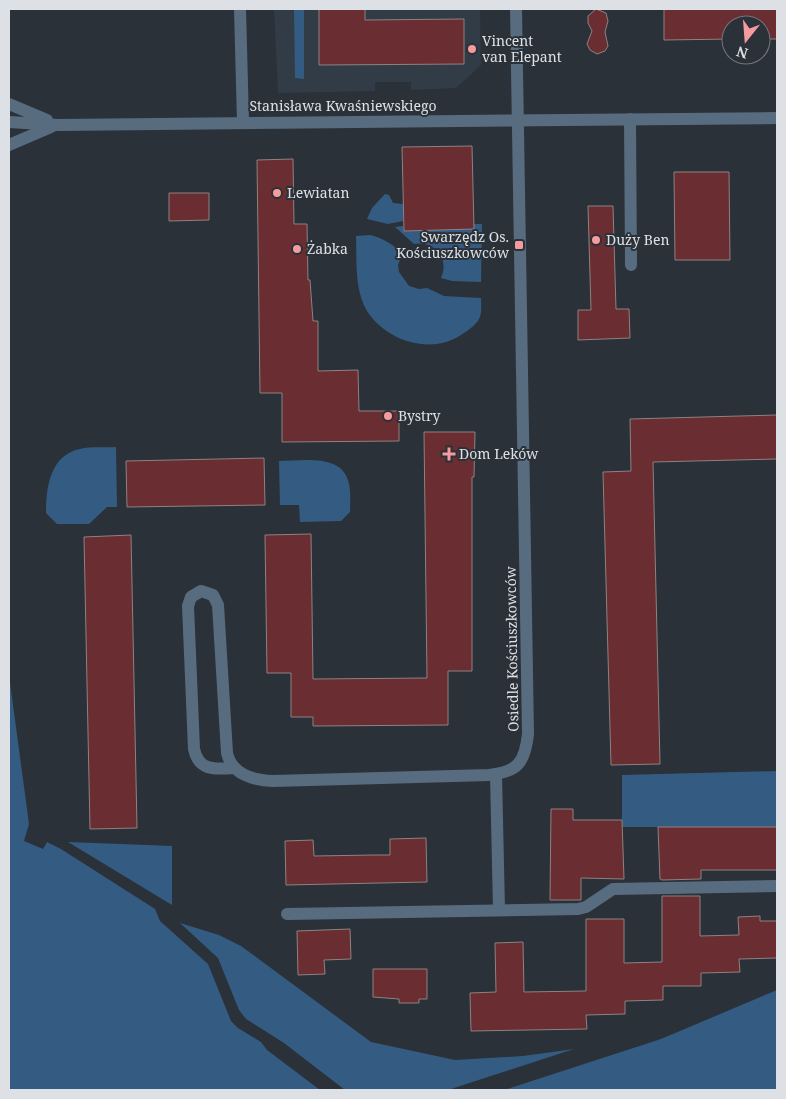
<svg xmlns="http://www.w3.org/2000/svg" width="786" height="1099" font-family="'Noto Serif',serif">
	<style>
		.built { fill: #313c47 }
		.green { fill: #345c82 }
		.building { fill: #692d32; stroke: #8e8282 }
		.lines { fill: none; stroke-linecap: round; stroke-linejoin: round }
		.minor { stroke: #586c7f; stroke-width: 12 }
		.poi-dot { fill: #f59b9e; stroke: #2b3138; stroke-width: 2 }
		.labels { text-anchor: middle; stroke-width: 4; stroke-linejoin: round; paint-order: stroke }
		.poi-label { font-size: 14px; fill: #dde1e5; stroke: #2b3138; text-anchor: start }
		.street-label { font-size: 14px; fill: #dde1e5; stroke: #2b3138 }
	</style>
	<rect width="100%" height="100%" fill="#2b3138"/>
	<!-- built -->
	<polygon class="built" points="274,9 480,9 481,65 456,88 411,90 411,82 375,82 375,91 278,93"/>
	<!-- green -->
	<g class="green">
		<polygon points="294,9 304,9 304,79 295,78"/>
		<polygon points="385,194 389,195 393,203 403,204 403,221 388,224 367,219 372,208"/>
		<path d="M473,224H482L481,282L452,281L441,278C450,258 434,240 414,244L395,227L403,226L404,231Z"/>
		<path d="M370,235C382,238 394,244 402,254L398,265L399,272L409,286L419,289L427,288L444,296L481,298C481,304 482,311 480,317C477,324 470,329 464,333C433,356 387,342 367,311C354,289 357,260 356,236Z"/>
		<path d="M116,447L117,507H107L89,524H57L46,513C46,488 50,455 80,449C92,446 105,448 116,447Z"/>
		<path d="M279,461C303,461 343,453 349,484C351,493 350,503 350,512L341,521L300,522L299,505H280Z"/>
		<polygon points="9,675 29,824 24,841 43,849 47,842 61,849 155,909 160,921 208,964 231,1021 238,1028 261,1042 267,1050 320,1090 9,1090"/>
		<polygon points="777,771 777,827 622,827 622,775"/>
		<polygon points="68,842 172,846 172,905"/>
		<polygon points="180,923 219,935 241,946 371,1042 455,1060 523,1056 574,1049 448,1090 345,1090 284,1043 246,1019 239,1010 218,958"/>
		<polygon points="777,990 777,1090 504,1090 661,1039"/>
	</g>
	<!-- building -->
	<g class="building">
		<polygon points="319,9 365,9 365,20 464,19 464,64 319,65"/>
		<polygon points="596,9 606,13 608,21 605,32 608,46 605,51 597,54 590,50 587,44 592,31 588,23 588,16"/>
		<polygon points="664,9 777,9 777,39 761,39 761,25 731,25 731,39 664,40"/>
		<polygon points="472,146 474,229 404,231 402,147"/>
		<polygon points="293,159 294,224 307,224 308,280 310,280 313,321 318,321 318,371 358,370 359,411 399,411 399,441 282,442 282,393 260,393 257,160"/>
		<polygon points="674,172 729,172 730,260 675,260"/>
		<polygon points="169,193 209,193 209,220 169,221"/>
		<polygon points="588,206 613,206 616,309 629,309 630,338 578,340 578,310 591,310"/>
		<polygon points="777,415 777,459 653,462 660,764 611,765 603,472 631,471 630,419"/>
		<polygon points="424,432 475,432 474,477 472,477 472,671 448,671 448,725 313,726 313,717 291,717 291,673 267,673 265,535 311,534 313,679 427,678"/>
		<polygon points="264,458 265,505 127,507 126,461"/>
		<polygon points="131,535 137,828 90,829 84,537"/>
		<polygon points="551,809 573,809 573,820 622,820 624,879 581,878 581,900 550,900"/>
		<polygon points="658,827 777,827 777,870 701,870 701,879 662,880 660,879"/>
		<polygon points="426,838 427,882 286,885 285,841 313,840 314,856 374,855 390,855 390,839"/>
		<polygon points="662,896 700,896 700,936 739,935 738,917 760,916 760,921 777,921 777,958 739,959 740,972 701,973 701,986 663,986 663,1000 625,1001 625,1014 586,1015 587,1029 471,1031 470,993 496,992 495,943 523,942 524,992 586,991 586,919 624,919 624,963 662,962"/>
		<polygon points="350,929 351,959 324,960 325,974 298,975 297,931"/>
		<polygon points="373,969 427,969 427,999 419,999 419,1003 399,1003 399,999 373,997"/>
	</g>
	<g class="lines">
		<!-- minor -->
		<g class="minor">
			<polyline points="240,9 243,122"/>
			<polyline points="9,104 47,120"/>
			<polyline points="630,119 631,265"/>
			<polyline points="9,122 58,125 777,118"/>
			<polyline points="9,145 51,127"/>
			<path d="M235,768C216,769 199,772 194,749L188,606L191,597L201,591L213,595L218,605L227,753C232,775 253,780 273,781L489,775C518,772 525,762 528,734L516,9"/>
			<polyline points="496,774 499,910"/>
			<polyline points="287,914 578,909 586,907 613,889 777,886"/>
		</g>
	</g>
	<!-- markers -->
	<g class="poi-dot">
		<circle cx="472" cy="49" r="5"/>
		<circle cx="277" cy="193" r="5"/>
		<circle cx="596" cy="240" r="5"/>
		<rect x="514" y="240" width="10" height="10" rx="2.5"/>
		<circle cx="297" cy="249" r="5"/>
		<circle cx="388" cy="416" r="5"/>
		<path d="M446.5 446.5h5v5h5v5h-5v5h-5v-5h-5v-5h5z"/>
	</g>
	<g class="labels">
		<!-- poi labels -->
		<g class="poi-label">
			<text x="482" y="46">Vincent<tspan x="482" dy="16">van Elepant</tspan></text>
			<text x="287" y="198">Lewiatan</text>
			<text x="509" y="242" text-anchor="end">Swarzędz Os.<tspan x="509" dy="16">Kościuszkowców</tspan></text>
			<text x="606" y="245">Duży Ben</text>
			<text x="307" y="254">Żabka</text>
			<text x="398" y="421">Bystry</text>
			<text x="459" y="459">Dom Leków</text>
		</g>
		<!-- street labels -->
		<g class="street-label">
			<text x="343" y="111">Stanisława Kwaśniewskiego</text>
			<text transform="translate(512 649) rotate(-91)" y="5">Osiedle Kościuszkowców</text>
		</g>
	</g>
	<!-- border -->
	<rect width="786" height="1099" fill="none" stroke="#dde1e5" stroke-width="20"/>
	<!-- north arrow -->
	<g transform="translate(746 40) rotate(197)"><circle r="24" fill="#2b3138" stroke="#72777d"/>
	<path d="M0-4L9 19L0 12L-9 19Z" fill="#f59b9e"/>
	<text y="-8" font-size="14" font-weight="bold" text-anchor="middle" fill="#dde1e5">N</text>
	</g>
</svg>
